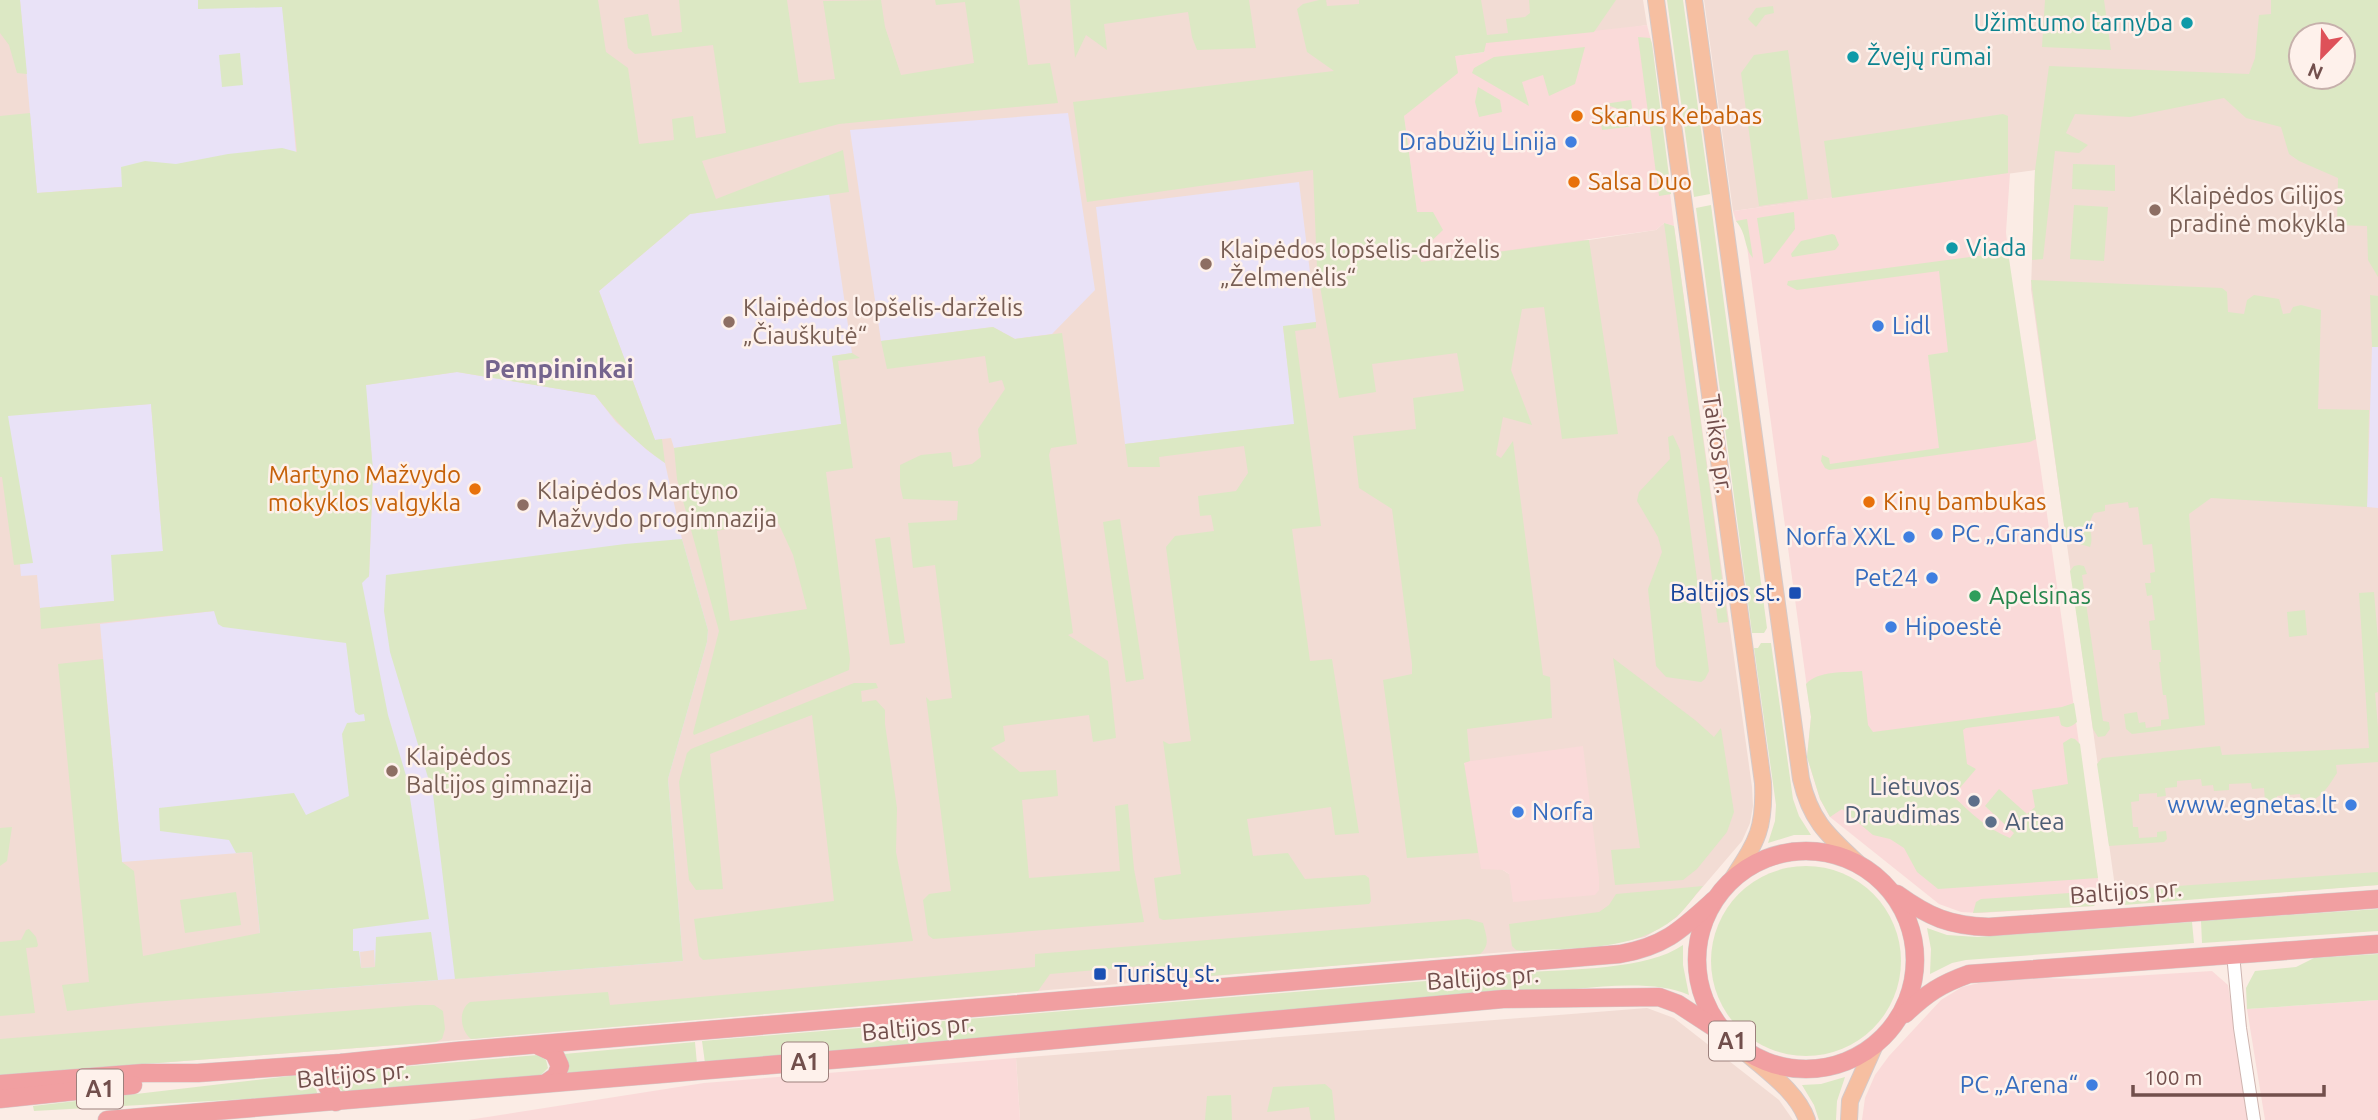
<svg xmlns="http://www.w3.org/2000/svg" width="2378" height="1120" font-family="Ubuntu,sans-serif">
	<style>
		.residential { fill: #f2dcd4; fill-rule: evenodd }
		.commercial { fill: #fadad9 }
		.education { fill: #e9e2f7; fill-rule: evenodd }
		.green { fill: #dce8c4; fill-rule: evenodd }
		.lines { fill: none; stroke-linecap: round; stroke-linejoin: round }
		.minor-casing { stroke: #ceb4af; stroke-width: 14 }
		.major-casing { stroke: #d5cac9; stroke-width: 18 }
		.highway-casing { stroke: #d5cac9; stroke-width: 19 }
		.minor { stroke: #fff; stroke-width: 12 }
		.major { stroke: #f6bfa1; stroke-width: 16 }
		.highway { stroke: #f19fa1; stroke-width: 18 }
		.culture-dot { fill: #0f9aa8; stroke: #fef1eb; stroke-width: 2.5 }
		.food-dot { fill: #e8710a; stroke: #fef1eb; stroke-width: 2.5 }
		.shop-dot { fill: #3f7fe0; stroke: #fef1eb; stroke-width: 2.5 }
		.education-dot { fill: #8d6e63; stroke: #fef1eb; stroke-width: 2.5 }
		.transit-dot { fill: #1a4fb4; stroke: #fef1eb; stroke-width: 2.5 }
		.leisure-dot { fill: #2e9e5b; stroke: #fef1eb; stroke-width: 2.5 }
		.service-dot { fill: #5c6f8a; stroke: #fef1eb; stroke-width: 2.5 }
		.labels { text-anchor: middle; stroke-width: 5; stroke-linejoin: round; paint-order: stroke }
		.shield { fill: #fef1eb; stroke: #9c807c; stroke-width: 2 }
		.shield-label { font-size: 23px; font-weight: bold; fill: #724f4c }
		.culture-label { font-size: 24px; fill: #0d838f; stroke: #fef1eb; text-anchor: start }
		.food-label { font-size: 24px; fill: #c56008; stroke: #fef1eb; text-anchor: start }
		.shop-label { font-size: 24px; fill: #366cbe; stroke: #fef1eb; text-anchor: end }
		.education-label { font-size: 24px; fill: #785e54; stroke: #fef1eb; text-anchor: start }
		.street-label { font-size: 24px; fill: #724f4c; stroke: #fef1eb }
		.transit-label { font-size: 24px; fill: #164399; stroke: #fef1eb; text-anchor: end }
		.leisure-label { font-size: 24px; fill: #27864d; stroke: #fef1eb; text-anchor: start }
		.service-label { font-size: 24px; fill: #4e5e75; stroke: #fef1eb; text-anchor: end }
		.neighbourhood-label { font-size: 26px; font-weight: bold; fill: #74648e; stroke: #fef1eb }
	</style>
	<rect width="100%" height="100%" fill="#fbece5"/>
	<!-- residential -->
	<g class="residential">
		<path d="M0,0H1643L1647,25L1455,56L1404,116L1417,212L1443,230L1589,240L1656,230L1664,223L1674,226L1752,787L1753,806L1750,823L1742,841L1677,917L1645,937L1611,944L1365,963L436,1042L0,1075ZM1583,747L1509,874L1503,870L1464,763Z"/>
		<path d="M1704,0H2378V885L2121,904L2116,894L2031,289L2035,170L1733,211ZM2301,35H2343V77H2301Z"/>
		<polygon points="1647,1008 1674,1018 1779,1100 1793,1120 1020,1120 1016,1058"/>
	</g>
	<!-- commercial -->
	<g class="commercial">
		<polygon points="1647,25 1652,44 1674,226 1664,223 1656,230 1421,262 1417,213 1404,116 1455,56 1484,52 1486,43"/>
		<polygon points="2010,173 2006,232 2011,281 2040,464 2100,894 2094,906 1979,913 1961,912 1939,904 1830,817 1820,799 1807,757 1811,717 1745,232 1736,221 1733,211"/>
		<polygon points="1583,746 1599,878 1599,890 1595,895 1513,902 1509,874 1503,870 1481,869 1464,762"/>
		<polygon points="2212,971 2228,985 2248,1120 1862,1120 1865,1098 1875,1075 1889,1056 1941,1000 1962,987 1987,981 2036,978 2085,979"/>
		<polygon points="2378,1000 2378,1120 2265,1120 2247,1009"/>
		<polygon points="1016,1058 1020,1120 468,1120 704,1083"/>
	</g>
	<!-- education -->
	<g class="education">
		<polygon points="20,0 282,0 298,174 37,193"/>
		<polygon points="1068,113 1095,290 1052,334 1015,339 993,327 881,341 850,130"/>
		<polygon points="1299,182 1316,322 1283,327 1295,424 1125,444 1096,207"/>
		<polygon points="829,194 852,353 832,356 842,424 674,448 671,438 655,440 599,291 690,214"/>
		<polygon points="2372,347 2378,347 2378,508 2367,507"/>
		<path d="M457,372L595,395L616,422L647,450L665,463L682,539L708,630L707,642L668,779L683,961L272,993L260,934L252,852L122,862L100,624L266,605L369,577L373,471L365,385ZM374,950L375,967L361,968L360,952Z"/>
		<polygon points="151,404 163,551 114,601 40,608 37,575 21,576 7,415"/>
	</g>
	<!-- green -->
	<g class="green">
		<polygon points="0,0 20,0 27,74 17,73 9,45 0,33"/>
		<path d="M198,0H598L606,52L628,68L639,144L674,140L672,119L693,116L696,138L726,133L713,45L635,54L628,48L624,18L648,14L652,36L682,32L679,0H787L799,83L835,79L823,1L881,0L885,27L901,75L974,63L965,2L936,5L935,0H1019L1028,65L1050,63L1058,103L839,124L702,161L716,199L843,150L849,192L690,214L599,291L655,440L662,439L665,463C636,443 616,422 595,395L457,372L366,385L373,471L369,576L362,583L388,715L407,779L429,919L353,929V951H359L361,968L375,967L376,937L431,932L438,980L139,1003L67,1011L62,985L89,982L58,664L103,659L122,862L134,871L143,956L260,933L252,852L236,853L229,840L160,831L159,808L294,793L306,815L349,796L342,734L347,723L365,721L364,714L359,715L355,712L346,643L223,627L218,624L214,611L41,629L40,608L114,601L111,555L163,551L151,404L8,416L33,563L14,565L2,477H0V116L30,113L37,193L122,187L121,167L145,161L176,164L228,154L282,148L297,152L282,7L198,9Z"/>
		<polygon points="1070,0 1249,0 1256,48 1197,50 1192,37 1188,12 1104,24 1107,50 1086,35 1075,58"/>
		<polygon points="1319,0 1326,0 1327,6 1359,4 1359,0 1481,0 1487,35 1508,33 1506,19 1525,17 1530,13 1529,0 1616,0 1594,32 1486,43 1484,52 1455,56 1458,73 1404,116 1417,212 1433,212 1443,230 1420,252 1421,262 1589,240 1618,434 1562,439 1544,307 1522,309 1511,370 1532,425 1503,417 1496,455 1501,458 1513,441 1543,675 1550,677 1552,718 1467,729 1470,761 1464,763 1478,853 1407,858 1383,680 1412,674 1412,664 1392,509 1359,488 1353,436 1416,429 1413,398 1464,391 1457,353 1372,364 1376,392 1339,398 1317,268 1313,170 1087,202 1073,102 1334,71 1307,52 1297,9 1303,4"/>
		<polygon points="1667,0 1683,0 1710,194 1694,197"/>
		<polygon points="2045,0 2104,0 2111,50 2042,47"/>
		<path d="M2271,0H2378V277L2368,260L2367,226L2337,225L2338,178L2299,161L2289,154L2281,127L2246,118L2224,98L2130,117L2075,114L2066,133L2088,145L2079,153L2055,151L2043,259L2032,260L2035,170L2049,66L2249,74L2255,58L2259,15L2271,14ZM2301,35H2343V77H2301Z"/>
		<polygon points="1773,6 1774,13 1765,15 1756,27 1748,19 1756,8"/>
		<polygon points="1638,37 1650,38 1652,44 1671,191 1671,194 1659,196"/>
		<polygon points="1585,47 1575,84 1549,96 1543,75 1522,82 1529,106 1472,73 1474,68 1494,57"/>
		<polygon points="1788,50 1808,199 1759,206 1741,73 1754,55"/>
		<polygon points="240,53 243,85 222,87 219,55"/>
		<polygon points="1478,87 1500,100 1502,112 1479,117 1475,102"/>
		<polygon points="1631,100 1633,114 1604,104"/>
		<polygon points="1599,109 1634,121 1635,126 1602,130"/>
		<polygon points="2003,114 2008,116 2008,173 1832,198 1824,141"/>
		<polygon points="2073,164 2115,165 2115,191 2072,189"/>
		<polygon points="1711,205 1767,628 1764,633 1752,633 1696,208"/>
		<polygon points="2074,205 2108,207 2104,261 2070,259"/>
		<polygon points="1794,212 1795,229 1770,262 1764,264 1757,218"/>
		<path d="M1747,219L1753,258C1743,246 1748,236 1736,221Z"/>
		<polygon points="1664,223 1674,226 1728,622 1718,623"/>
		<polygon points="1832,234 1835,235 1839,245 1835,250 1792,257 1791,254 1801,241"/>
		<polygon points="2008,252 2036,439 2030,442 1829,470 1825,468 1821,461 1822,455 1829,458 1830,464 1939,448 1928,355 1948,352 1939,271 1797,290 1787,285 1788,281"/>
		<path d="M2031,280L2222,288L2227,292L2228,312L2244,314L2247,300L2254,295L2279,299L2283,314L2290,313L2293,307L2301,305L2321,310L2318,409L2369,410L2367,507L2211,498L2189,514L2205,725L2132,734L2126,729L2124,714L2137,712L2139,723L2145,722L2146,728L2161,726V720L2169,719L2166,695H2163L2159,662H2161L2160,650H2152L2149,621L2155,620L2152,595L2147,596L2145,583H2151L2150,573L2155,572L2152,544L2143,545L2138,507L2129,508L2128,502L2105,505V511L2094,513C2085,527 2095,534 2090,547L2066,540Z"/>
		<polygon points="2370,295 2378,296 2378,347 2372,347"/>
		<polygon points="1316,322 1316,328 1295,331 1321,526 1292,529 1310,661 1332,659 1359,833 1335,835 1331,807 1247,819 1253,856 1288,853 1305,879 1365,875 1369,878 1371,901 1369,904 1163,920 1159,918 1154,878 1181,874 1163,741 1169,744 1191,741 1166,547 1175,536 1214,531 1211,515 1200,516 1198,496 1236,491 1248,473 1244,446 1159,457 1160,467 1128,467 1125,444 1294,424 1283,326"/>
		<polygon points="993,327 1015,339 1062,333 1077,444 1051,448 1049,455 1073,633 1068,635 1108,661 1116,738 1093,742 1089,715 1003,726 1005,741 991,748 1020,772 1056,770 1058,796 1022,800 1029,878 1120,871 1115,806 1128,804 1134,869 1144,922 933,939 928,935 923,900 929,894 951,891 926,697 930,701 952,698 935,565 913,568 908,523 957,520 958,501 903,499 900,485 900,465 921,455 951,452 953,467 972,464 981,457 978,429 1005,389 1002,380 989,383 985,356 887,369 881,341"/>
		<path d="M852,353L860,358L838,361L853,468L826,472L850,659L849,670L694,735L693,733L719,631L677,479L674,448L841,424L832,356ZM776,518L793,555L807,609L730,621L717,531Z"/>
		<polygon points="1673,435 1680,450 1709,671 1705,679 1701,682 1666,677 1656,666 1648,589 1662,552 1658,537 1637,501 1639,492 1670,459 1668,437"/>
		<polygon points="1120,519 1144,679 1126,682 1103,522"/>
		<polygon points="890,537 905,643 890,645 875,539"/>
		<polygon points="682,539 708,630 707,642 668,779 683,961 455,979 433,794 390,652 384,611 386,575 625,544"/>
		<polygon points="2079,565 2084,566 2087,574 2082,575 2103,721 2109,722 2110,729 2105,736 2098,737 2093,729 2070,571 2074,566"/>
		<path d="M2374,592L2378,640V692L2375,693L2378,727V762L2336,765L2337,773C2327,788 2321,801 2301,803L2300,794L2277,796V800L2265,801L2264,788L2252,789L2251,783L2229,784V790L2214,791L2213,785L2202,786L2201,779L2177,781V787L2165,788L2166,796L2157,797V793L2139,794V801L2131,802L2133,827H2138L2139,838L2157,837V832L2166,831L2167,839L2164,842L2109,846L2097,764L2102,758L2220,746L2222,755L2369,748L2359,593Z"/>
		<polygon points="2305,610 2307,635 2289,637 2287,612"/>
		<polygon points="1761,643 1771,643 1793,799 1799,816 1811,835 1794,835 1768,843 1775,821 1776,805 1754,648 1758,648"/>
		<polygon points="1613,658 1695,720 1714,737 1721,728 1734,812 1727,832 1697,869 1683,880 1615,885 1611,850 1640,848"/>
		<path d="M1862,671L1868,725L1873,732L2062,707L2074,703L2077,722C2071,727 2067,729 2061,725L2059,716L1966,728L1963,730L1967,764L1976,769L1953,796C1971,813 1987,829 2010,838L2014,833L1985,806L1999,789L2027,814L2035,807L2032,790L2068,784L2063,743L2071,738L2075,739L2080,744L2098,878L1938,889L1917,872L1904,848L1890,839L1873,835L1842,809L1830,817L1820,799L1807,757L1811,717L1806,684C1819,670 1845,673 1862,671Z"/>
		<polygon points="854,683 876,683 878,688 861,691 862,702 876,700 885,710 885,724 897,808 896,852 913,941 703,960 699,956 694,919 834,901 812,715 710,754 723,889 696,890 689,880 679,782 687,753 691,749"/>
		<polygon points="12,827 7,861 0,866 0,828"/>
		<circle cx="1806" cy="961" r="95"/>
		<polygon points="2378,872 2378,885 2124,905 2121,904 2116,894 2120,890"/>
		<path d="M1703,886C1694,896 1685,910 1675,918C1634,952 1574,947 1524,951L1516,950L1512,946L1509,924L1599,912L1609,905L1616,894Z"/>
		<polygon points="2100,891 2100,897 2094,906 1973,913 1976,902 1981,899"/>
		<polygon points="236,892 241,925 185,933 180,900"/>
		<polygon points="2378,909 2378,931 2202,943 2201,921"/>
		<path d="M1468,919L1483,923C1486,935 1491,945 1480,954L1185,978L1183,972C1172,973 1159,977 1154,965L1050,974L1038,991L471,1039C460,1030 458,1010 470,1002L608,992L610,1005L1035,967V954Z"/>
		<polygon points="2192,922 2194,943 1966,960 1952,963 1930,974 1931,949 1927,928 1947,935 1977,937"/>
		<polygon points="29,929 36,937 38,945 37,947 26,948 35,1013 0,1016 0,942 21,940 26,930"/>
		<path d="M1683,945V965L1689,995C1646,976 1568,991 1520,995L1517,973C1563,969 1646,971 1683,945Z"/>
		<polygon points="2378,954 2378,1000 2247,1009 2246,988 2255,971 2296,967 2314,958"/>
		<polygon points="1510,974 1514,995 705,1063 702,1041"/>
		<polygon points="418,1005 434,1005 443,1011 445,1029 442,1039 436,1042 0,1075 0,1039"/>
		<polygon points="695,1042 697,1064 568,1073 567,1059 564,1054"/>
		<polygon points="538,1055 546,1060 548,1068 539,1077 343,1092 335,1083 342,1072"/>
		<polygon points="316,1073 314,1084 318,1095 34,1111 33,1106"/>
		<polygon points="1845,1077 1837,1101 1836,1120 1819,1120 1814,1105 1802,1085 1821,1084"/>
		<polygon points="1325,1084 1332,1090 1335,1120 1311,1120 1309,1107 1267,1112 1273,1087"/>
		<polygon points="1231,1095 1232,1120 1205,1120 1207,1096"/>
	</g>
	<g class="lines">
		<defs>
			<polyline id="minor" points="2233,954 2240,1028 2254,1120"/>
			<g id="major">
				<path d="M1656,0L1763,783C1765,831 1756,842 1731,881"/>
				<path d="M1694,0L1801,779C1811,823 1830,837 1861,866"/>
				<path d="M1744,1051C1766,1071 1797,1091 1807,1120"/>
				<polyline points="1849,1120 1850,1101 1874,1047"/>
			</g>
			<g id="highway">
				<circle cx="1806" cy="960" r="109"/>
				<path d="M1897,894C1929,917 1950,926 1989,927L2378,899"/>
				<path d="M1905,1014C1927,993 1941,984 1969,974L2378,944"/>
				<polyline points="539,1046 554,1053 560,1066 556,1076 546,1083"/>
				<path d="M0,1084L143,1073H198L341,1063L457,1051L1620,954C1665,946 1681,930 1714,900"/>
				<polyline points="0,1099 133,1085"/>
				<polyline points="336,1102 326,1084 329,1074 341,1063"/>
				<polyline points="107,1120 878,1056 1503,999 1659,997 1678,1004 1724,1034"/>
			</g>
		</defs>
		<!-- minor casing -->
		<use href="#minor" class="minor-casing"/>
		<!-- major casing -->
		<use href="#major" class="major-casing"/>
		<!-- highway casing -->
		<use href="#highway" class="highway-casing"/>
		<!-- minor -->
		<use href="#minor" class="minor"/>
		<!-- major -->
		<use href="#major" class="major"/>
		<!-- highway -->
		<use href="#highway" class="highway"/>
	</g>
	<!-- markers -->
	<g class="culture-dot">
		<circle cx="2187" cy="23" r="7"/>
		<circle cx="1853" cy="57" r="7"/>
		<circle cx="1952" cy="248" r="7"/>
	</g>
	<g class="food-dot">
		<circle cx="1577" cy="116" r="7"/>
		<circle cx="1574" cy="182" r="7"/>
		<circle cx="475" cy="489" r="7"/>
		<circle cx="1869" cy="502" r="7"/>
	</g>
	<g class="shop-dot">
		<circle cx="1571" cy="142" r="7"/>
		<circle cx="1878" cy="326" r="7"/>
		<circle cx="1937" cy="534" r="7"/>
		<circle cx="1909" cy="537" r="7"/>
		<circle cx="1932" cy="578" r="7"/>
		<circle cx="1891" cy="627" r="7"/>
		<circle cx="2351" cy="805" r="7"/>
		<circle cx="1518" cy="812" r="7"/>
		<circle cx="2092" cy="1085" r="7"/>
	</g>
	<g class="education-dot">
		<circle cx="2155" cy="210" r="7"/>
		<circle cx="1206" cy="264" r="7"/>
		<circle cx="729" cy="322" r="7"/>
		<circle cx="523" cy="505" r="7"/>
		<circle cx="392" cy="771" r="7"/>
	</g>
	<g class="transit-dot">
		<rect x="1788" y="586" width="14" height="14" rx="3.5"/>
		<rect x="1093" y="967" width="14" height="14" rx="3.5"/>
	</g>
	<circle class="leisure-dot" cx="1975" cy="596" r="7"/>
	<g class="service-dot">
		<circle cx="1974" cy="801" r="7"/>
		<circle cx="1991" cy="822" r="7"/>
	</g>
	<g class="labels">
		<!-- shield labels -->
		<g class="shield">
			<rect x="1709" y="1021.5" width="46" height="39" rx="5"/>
			<rect x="782" y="1042.5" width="46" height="39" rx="5"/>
			<rect x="77" y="1069.5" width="46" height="39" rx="5"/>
		</g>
		<g class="shield-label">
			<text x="1732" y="1049">A1</text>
			<text x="805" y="1070">A1</text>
			<text x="100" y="1097">A1</text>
		</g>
		<!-- culture labels -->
		<g class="culture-label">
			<text x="2173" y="31" text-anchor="end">Užimtumo tarnyba</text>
			<text x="1867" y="65">Žvejų rūmai</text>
			<text x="1966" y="256">Viada</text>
		</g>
		<!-- food labels -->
		<g class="food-label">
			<text x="1591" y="124">Skanus Kebabas</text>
			<text x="1588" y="190">Salsa Duo</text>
			<text x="461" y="483" text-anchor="end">Martyno Mažvydo<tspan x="461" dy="28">mokyklos valgykla</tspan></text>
			<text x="1883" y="510">Kinų bambukas</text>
		</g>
		<!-- shop labels -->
		<g class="shop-label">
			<text x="1557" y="150">Drabužių Linija</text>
			<text x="1892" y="334" text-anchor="start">Lidl</text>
			<text x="1951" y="542" text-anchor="start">PC „Grandus“</text>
			<text x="1895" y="545">Norfa XXL</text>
			<text x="1918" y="586">Pet24</text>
			<text x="1905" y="635" text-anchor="start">Hipoestė</text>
			<text x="2337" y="813">www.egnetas.lt</text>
			<text x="1532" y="820" text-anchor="start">Norfa</text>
			<text x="2078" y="1093">PC „Arena“</text>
		</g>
		<!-- education labels -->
		<g class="education-label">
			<text x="2169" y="204">Klaipėdos Gilijos<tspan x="2169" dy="28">pradinė mokykla</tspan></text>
			<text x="1220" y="258">Klaipėdos lopšelis-darželis<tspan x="1220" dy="28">„Želmenėlis“</tspan></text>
			<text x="743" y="316">Klaipėdos lopšelis-darželis<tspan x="743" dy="28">„Čiauškutė“</tspan></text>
			<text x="537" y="499">Klaipėdos Martyno<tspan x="537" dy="28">Mažvydo progimnazija</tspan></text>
			<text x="406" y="765">Klaipėdos<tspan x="406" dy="28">Baltijos gimnazija</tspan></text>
		</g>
		<!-- street labels -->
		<g class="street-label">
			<text transform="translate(1718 444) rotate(82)" y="8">Taikos pr.</text>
			<text transform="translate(2126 892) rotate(-4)" y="8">Baltijos pr.</text>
			<text transform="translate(1483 978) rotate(-4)" y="8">Baltijos pr.</text>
			<text transform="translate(918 1028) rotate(-5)" y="8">Baltijos pr.</text>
			<text transform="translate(353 1075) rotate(-5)" y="8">Baltijos pr.</text>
		</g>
		<!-- transit labels -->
		<g class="transit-label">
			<text x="1781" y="601">Baltijos st.</text>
			<text x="1114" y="982" text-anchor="start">Turistų st.</text>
		</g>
		<!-- leisure labels -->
		<g class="leisure-label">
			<text x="1989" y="604">Apelsinas</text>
		</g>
		<!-- service labels -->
		<g class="service-label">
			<text x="1960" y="795">Lietuvos<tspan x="1960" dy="28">Draudimas</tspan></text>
			<text x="2005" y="830" text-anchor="start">Artea</text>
		</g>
		<!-- neighbourhood labels -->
		<g class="neighbourhood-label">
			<text x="559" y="378">Pempininkai</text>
		</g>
	</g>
	<!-- north arrow -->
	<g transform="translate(2322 56) rotate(203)"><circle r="33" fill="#fef1eb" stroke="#c6b0ab" stroke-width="2"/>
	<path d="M0-5L12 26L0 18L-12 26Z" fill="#de5159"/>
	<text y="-10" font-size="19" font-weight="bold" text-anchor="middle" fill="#724f4c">N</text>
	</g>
	<!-- scale -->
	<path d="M2133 1085v10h191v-10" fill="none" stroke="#724f4c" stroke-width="3.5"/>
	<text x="2144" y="1085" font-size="21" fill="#724f4c" stroke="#fef1eb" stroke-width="5" paint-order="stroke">100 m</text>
</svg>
